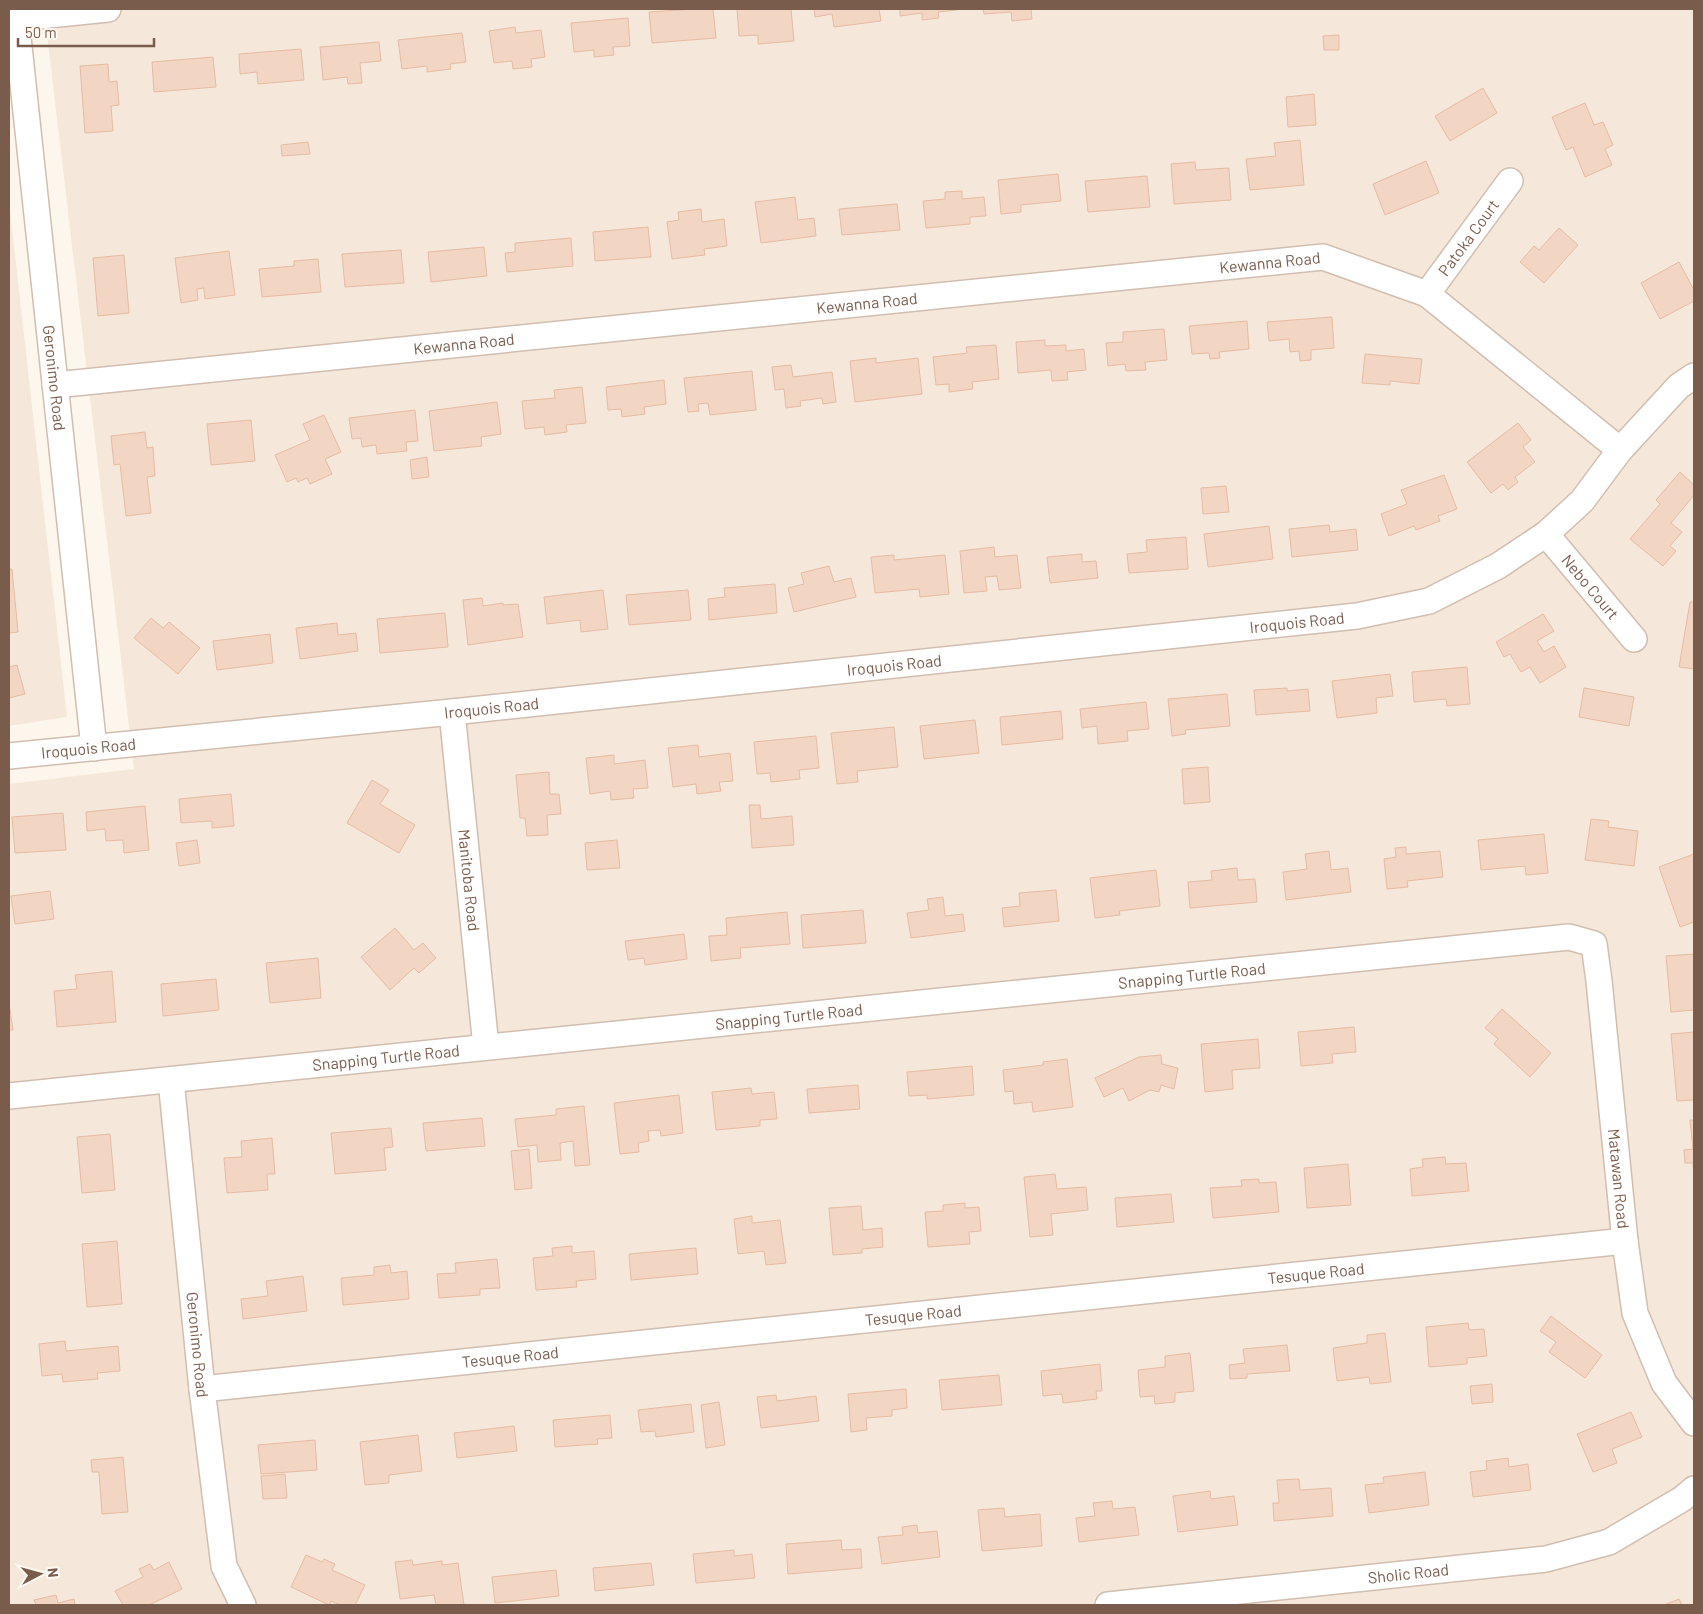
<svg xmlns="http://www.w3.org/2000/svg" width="1703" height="1614" font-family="Barlow,sans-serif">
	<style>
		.residential { fill: #f5e8da }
		.building { fill: #f3d5c3; stroke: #e6bba3 }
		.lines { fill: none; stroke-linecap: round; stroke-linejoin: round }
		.minor-casing { stroke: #d1beb0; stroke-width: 28 }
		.minor { stroke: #fff; stroke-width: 25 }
		.labels { text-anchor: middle; stroke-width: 4; stroke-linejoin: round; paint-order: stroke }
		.street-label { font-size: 16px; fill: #7a5c4d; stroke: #fffaf3 }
	</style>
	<rect width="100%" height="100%" fill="#fdf6ec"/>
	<!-- residential -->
	<g class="residential">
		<polygon points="44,9 1694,9 1694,1605 9,1605 9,784 134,769"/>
		<polygon points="9,201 67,717 9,726"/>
	</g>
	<!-- building -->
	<g class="building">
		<polygon points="695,9 713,9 716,38 652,43 649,12"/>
		<polygon points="737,9 791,9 794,41 758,44 758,35 739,36"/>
		<polygon points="814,9 879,9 881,21 834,27 832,14 815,17"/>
		<polygon points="900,9 957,9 957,10 938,12 939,18 922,20 922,13 900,16"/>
		<polygon points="983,9 1033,9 1031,9 1032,19 1012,21 1011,12 984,14"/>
		<polygon points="628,18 630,46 613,47 614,55 594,57 594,50 574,52 571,23"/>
		<polygon points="515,27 516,33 541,30 545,57 531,59 532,67 513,69 512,61 494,63 489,31"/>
		<polygon points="462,33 466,62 450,64 451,69 427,72 427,66 402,69 398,40"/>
		<polygon points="1339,35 1339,50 1324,50 1323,36"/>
		<polygon points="379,42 381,61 360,63 362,83 348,84 347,77 323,80 320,47"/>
		<polygon points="301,49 304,80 258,84 257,72 240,74 239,54"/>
		<polygon points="213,57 216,87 154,92 152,62"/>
		<polygon points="108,64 109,82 117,81 119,105 111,106 113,131 85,133 80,66"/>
		<polygon points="1483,88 1497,113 1450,141 1435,116"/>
		<polygon points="1314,94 1316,125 1288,127 1286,97"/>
		<polygon points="1585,103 1594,125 1603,122 1613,145 1605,149 1612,165 1585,177 1573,147 1566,150 1552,117"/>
		<polygon points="1300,140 1304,185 1250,190 1246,159 1276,156 1274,143"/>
		<polygon points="308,142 310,154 282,156 281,145"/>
		<polygon points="1426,161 1439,193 1385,215 1373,184"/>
		<polygon points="1195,162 1196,170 1229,168 1231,200 1174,204 1171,164"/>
		<polygon points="1058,174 1061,201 1021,205 1021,212 1001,214 998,180"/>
		<polygon points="1147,176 1150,207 1088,212 1085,181"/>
		<polygon points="962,191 962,199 984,197 986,216 970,217 970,224 926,228 923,201 945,199 945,192"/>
		<polygon points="795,197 798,220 814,218 816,236 761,243 755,202"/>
		<polygon points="897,204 900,230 842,235 839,209"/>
		<polygon points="701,209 702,222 724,219 727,246 704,249 705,255 672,259 667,222 679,220 678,212"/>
		<polygon points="648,227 651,257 595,261 593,232"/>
		<polygon points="1559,228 1578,245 1544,283 1520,262 1534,246 1539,250"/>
		<polygon points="571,238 573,266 507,272 505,253 515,252 515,243"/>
		<polygon points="484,247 487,276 431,282 428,252"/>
		<polygon points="401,250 404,283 345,287 342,254"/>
		<polygon points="229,251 235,295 205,299 204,288 197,289 198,300 181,303 175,258"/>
		<polygon points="124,255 129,313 98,316 93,258"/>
		<polygon points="318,259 321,292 262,297 259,269 294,266 294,261"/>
		<polygon points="1679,262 1694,290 1694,301 1660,319 1641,283"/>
		<polygon points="1332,317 1334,348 1311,350 1311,360 1300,361 1299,351 1290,352 1289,339 1269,341 1267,322"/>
		<polygon points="1247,321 1249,349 1219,352 1220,358 1210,359 1209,353 1192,354 1189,326"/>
		<polygon points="1164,329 1167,360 1145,362 1146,370 1126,371 1125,364 1108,366 1106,343 1123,342 1123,332"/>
		<polygon points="1045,340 1045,346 1066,345 1066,351 1084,349 1086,370 1067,372 1068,380 1052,381 1051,370 1018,373 1016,342"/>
		<polygon points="996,345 999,379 972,382 973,389 949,392 949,384 936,385 933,357 967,353 966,347"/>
		<polygon points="1365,354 1422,359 1419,384 1390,381 1390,385 1362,383"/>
		<polygon points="876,358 876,363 918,358 922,394 855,402 850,361"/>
		<polygon points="791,365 793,377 832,372 836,402 823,404 822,398 800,401 801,406 786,408 784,389 775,390 772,367"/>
		<polygon points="752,371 756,410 710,415 708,403 698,404 699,411 688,412 684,378"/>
		<polygon points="664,380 666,404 644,407 645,414 622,417 621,409 608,410 606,387"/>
		<polygon points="582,387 586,423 566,425 567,432 545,435 544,427 525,429 522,401 555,398 554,390"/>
		<polygon points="497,402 501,434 481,437 482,446 434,451 429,411"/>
		<polygon points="415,410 418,441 406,442 407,451 377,454 376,445 362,447 361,438 352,439 349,418"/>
		<polygon points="324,415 341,452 325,459 332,474 310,484 307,478 298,482 296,478 287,482 275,455 310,440 303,424"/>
		<polygon points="251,420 255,461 211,465 207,424"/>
		<polygon points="1518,423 1531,440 1523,447 1535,462 1515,477 1518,482 1508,490 1503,484 1491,493 1467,462"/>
		<polygon points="145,432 147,448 153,447 155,476 147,477 151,513 126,516 120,464 114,465 111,436"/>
		<polygon points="427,457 429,477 412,479 410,460"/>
		<polygon points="1680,472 1694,485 1694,495 1671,523 1682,532 1670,546 1676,551 1663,566 1630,539 1660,504 1656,500"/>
		<polygon points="1444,475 1457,509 1438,516 1440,521 1416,530 1414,526 1389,536 1381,514 1407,504 1401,490"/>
		<polygon points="1226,486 1229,512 1203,514 1201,488"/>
		<polygon points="1329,525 1330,532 1356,529 1358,550 1292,557 1289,529"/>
		<polygon points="1269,526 1273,559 1208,567 1204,534"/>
		<polygon points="1186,537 1188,569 1129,573 1127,554 1147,552 1146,540"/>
		<polygon points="994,547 995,557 1017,555 1021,588 999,590 997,576 985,577 987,591 964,593 960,551"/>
		<polygon points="1082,554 1082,562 1096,561 1098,578 1050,583 1047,557"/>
		<polygon points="894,555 894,560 945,555 949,594 920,597 919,589 875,593 871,557"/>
		<polygon points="829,566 834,582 851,578 856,597 794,612 788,588 804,584 801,573"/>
		<polygon points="9,569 12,569 18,632 9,633"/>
		<polygon points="775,584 777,613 709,620 708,599 725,597 724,588"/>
		<polygon points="603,590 608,629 581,632 580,620 547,624 544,597"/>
		<polygon points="688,590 691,620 629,625 626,595"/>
		<polygon points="482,598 483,606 503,603 503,605 518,604 523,637 468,645 463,600"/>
		<polygon points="1690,602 1694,602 1694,669 1679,667"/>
		<polygon points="445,613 448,647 380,653 377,619"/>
		<polygon points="1543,614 1554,631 1537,641 1544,652 1554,646 1566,667 1540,683 1530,667 1521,672 1510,654 1504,657 1496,642"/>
		<polygon points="151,618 163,628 169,622 200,648 178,674 134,638"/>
		<polygon points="337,623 338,635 356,633 358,651 300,659 296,628"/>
		<polygon points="270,634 273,663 217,670 213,641"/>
		<polygon points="17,665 25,694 9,698 9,667"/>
		<polygon points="1467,667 1470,704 1447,706 1446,699 1414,702 1412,672"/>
		<polygon points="1390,674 1393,696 1376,698 1377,713 1337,718 1332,681"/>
		<polygon points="1287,688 1287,691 1308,689 1310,711 1256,715 1254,690"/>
		<polygon points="1584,688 1634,697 1629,726 1579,717"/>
		<polygon points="1227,694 1230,726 1185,730 1186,734 1172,736 1168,699"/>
		<polygon points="1146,702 1149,729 1127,731 1128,741 1098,744 1097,726 1082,728 1080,709"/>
		<polygon points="1061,711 1063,739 1002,745 1000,717"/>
		<polygon points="975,720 979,753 924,759 920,726"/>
		<polygon points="894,727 898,767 857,771 858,782 837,784 831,733"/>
		<polygon points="816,736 819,768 799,770 800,779 771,782 770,773 757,774 754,742"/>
		<polygon points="698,745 699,757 730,753 733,781 719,782 721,791 697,794 696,784 673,787 668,748"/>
		<polygon points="614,755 614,764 645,760 648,788 633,789 634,798 611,800 610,791 590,794 586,758"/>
		<polygon points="1208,767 1210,802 1184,804 1182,769"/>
		<polygon points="549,772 550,794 559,794 561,814 547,815 548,835 527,836 525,818 520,818 516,775"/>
		<polygon points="372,780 389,790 380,804 415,825 399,853 347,823"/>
		<polygon points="231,794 234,826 212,828 212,821 181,823 179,799"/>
		<polygon points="749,805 760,805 761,819 792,816 794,845 752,848"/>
		<polygon points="145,806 149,850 124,853 123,840 106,841 105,829 87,831 86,812"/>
		<polygon points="63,813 66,850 15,853 12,817"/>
		<polygon points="1591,819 1609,821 1608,827 1638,831 1634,866 1585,860"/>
		<polygon points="1544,834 1548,873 1526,875 1525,866 1481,870 1478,840"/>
		<polygon points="197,840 200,863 179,866 176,843"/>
		<polygon points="617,840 620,868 587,870 585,843"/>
		<polygon points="1406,847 1406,854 1440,851 1443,877 1407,881 1408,887 1387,889 1384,859 1396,857 1395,848"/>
		<polygon points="1329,851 1331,870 1348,868 1351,892 1286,900 1283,872 1307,869 1305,854"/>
		<polygon points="1694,854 1694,922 1680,927 1659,867"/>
		<polygon points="1237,868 1238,880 1255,879 1257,902 1190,908 1188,882 1212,880 1211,871"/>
		<polygon points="1156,870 1160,906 1119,911 1120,915 1095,918 1090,878"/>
		<polygon points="1056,890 1059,921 1004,927 1002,908 1020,906 1019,893"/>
		<polygon points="50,891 54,919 15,924 11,896"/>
		<polygon points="943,897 945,916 963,914 965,931 911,938 907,913 929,910 927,899"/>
		<polygon points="863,910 866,943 803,948 801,915"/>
		<polygon points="787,912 790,944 740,948 741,958 711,961 709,936 727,935 726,918"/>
		<polygon points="395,928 414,950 423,943 436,958 419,973 414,968 390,990 361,957"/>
		<polygon points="684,934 687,959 645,965 644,958 628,960 625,941"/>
		<polygon points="1694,954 1694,1010 1671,1012 1666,956"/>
		<polygon points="318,958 321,998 270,1003 266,963"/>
		<polygon points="112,971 116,1022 57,1027 54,991 77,989 75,975"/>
		<polygon points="216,979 219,1010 163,1016 161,984"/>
		<polygon points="9,1003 13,1030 9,1030"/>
		<polygon points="1502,1009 1551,1053 1530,1077 1494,1044 1498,1039 1485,1028"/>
		<polygon points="1354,1027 1356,1052 1332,1054 1333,1063 1301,1066 1298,1032"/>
		<polygon points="1694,1032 1694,1100 1677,1101 1671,1034"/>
		<polygon points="1258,1039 1260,1068 1232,1070 1233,1089 1205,1092 1201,1044"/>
		<polygon points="1161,1055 1162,1064 1178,1068 1174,1089 1161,1085 1159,1092 1150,1090 1129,1101 1123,1088 1104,1097 1095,1078 1139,1057"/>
		<polygon points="1067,1059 1073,1107 1033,1112 1032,1102 1014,1104 1013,1091 1005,1092 1003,1070 1043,1065 1043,1062"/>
		<polygon points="972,1066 974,1095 927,1099 927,1095 909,1096 907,1072"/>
		<polygon points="858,1085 860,1109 809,1113 807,1089"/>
		<polygon points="751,1088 752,1094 774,1092 777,1119 760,1120 760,1126 716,1130 712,1092"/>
		<polygon points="679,1095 683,1133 661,1136 660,1130 648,1131 649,1141 638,1143 639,1152 620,1154 614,1103"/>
		<polygon points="584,1106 590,1165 575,1166 573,1141 560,1143 561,1160 538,1162 537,1145 518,1147 515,1119 556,1115 556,1109"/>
		<polygon points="482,1118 485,1146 426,1151 423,1123"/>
		<polygon points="1690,1120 1694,1120 1694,1178 1693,1163 1685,1163 1684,1150 1693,1149"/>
		<polygon points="391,1128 393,1147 384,1148 386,1170 335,1174 331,1133"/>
		<polygon points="110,1134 115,1190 82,1193 77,1137"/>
		<polygon points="272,1138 275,1174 267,1174 268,1190 227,1193 224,1158 242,1157 241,1141"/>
		<polygon points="529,1149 532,1188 515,1190 511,1151"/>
		<polygon points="1445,1157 1446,1164 1466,1163 1469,1191 1412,1196 1410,1169 1423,1167 1422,1159"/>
		<polygon points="1348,1164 1351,1205 1307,1208 1304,1168"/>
		<polygon points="1055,1174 1057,1189 1086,1187 1088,1210 1051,1214 1053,1235 1030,1237 1024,1177"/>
		<polygon points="1259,1179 1259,1183 1276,1182 1279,1212 1213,1218 1210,1188 1242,1186 1241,1180"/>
		<polygon points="1171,1194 1174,1222 1117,1227 1115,1198"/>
		<polygon points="965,1203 965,1208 979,1207 981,1231 969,1232 970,1244 928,1247 925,1212 943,1211 943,1205"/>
		<polygon points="861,1206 863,1230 882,1228 883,1247 862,1249 862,1253 833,1255 829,1208"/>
		<polygon points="752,1216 752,1223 780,1220 786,1263 766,1265 764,1251 738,1254 734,1219"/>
		<polygon points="117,1241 122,1304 87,1307 82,1244"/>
		<polygon points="572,1246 572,1253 594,1251 596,1279 576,1281 577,1287 536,1290 533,1258 553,1256 552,1248"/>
		<polygon points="696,1248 698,1274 631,1280 629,1254"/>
		<polygon points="497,1259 500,1288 480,1289 480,1295 439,1298 437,1274 456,1273 455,1263"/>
		<polygon points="390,1265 391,1273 407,1271 409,1299 343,1305 341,1278 374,1275 374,1267"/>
		<polygon points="303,1276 307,1311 243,1319 241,1299 268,1296 266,1281"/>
		<polygon points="1551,1316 1602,1355 1585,1378 1549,1352 1556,1342 1540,1331"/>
		<polygon points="1468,1323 1469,1330 1484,1329 1487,1356 1467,1358 1467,1364 1429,1367 1426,1327"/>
		<polygon points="1385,1333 1391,1382 1370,1384 1369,1377 1337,1381 1333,1348 1367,1343 1367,1335"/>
		<polygon points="65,1341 66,1351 118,1346 120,1371 97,1373 98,1379 63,1382 62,1374 42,1376 39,1344"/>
		<polygon points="1287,1345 1290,1371 1247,1374 1247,1378 1230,1379 1229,1365 1245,1363 1243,1349"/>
		<polygon points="1190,1353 1194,1391 1175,1393 1175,1402 1155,1404 1154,1396 1140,1397 1138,1370 1165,1367 1165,1356"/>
		<polygon points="1100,1364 1102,1391 1096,1391 1097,1399 1063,1403 1062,1394 1043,1396 1041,1371"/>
		<polygon points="999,1375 1002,1405 942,1410 939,1380"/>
		<polygon points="1492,1384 1493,1402 1472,1404 1470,1386"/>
		<polygon points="906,1389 907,1408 892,1410 892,1416 866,1418 867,1430 851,1432 848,1394"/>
		<polygon points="776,1395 777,1401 816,1396 819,1421 761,1428 757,1397"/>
		<polygon points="719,1402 725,1445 706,1448 701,1405"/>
		<polygon points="691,1404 694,1432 656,1437 655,1431 641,1432 638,1410"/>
		<polygon points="1631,1412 1642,1437 1612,1449 1617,1463 1593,1472 1577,1434"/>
		<polygon points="610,1415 612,1438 597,1439 598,1444 555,1447 553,1420"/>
		<polygon points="514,1426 517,1451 457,1458 454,1433"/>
		<polygon points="418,1435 422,1471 389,1475 389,1483 365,1485 360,1442"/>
		<polygon points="315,1440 317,1470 261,1474 258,1445"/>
		<polygon points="123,1457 128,1512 102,1514 99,1472 92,1472 91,1460"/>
		<polygon points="1508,1458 1509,1467 1528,1464 1531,1490 1473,1497 1470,1472 1487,1470 1486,1461"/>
		<polygon points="1425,1472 1429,1505 1369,1513 1365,1485 1384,1483 1383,1477"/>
		<polygon points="285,1474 287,1498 263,1499 261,1476"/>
		<polygon points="1299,1479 1300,1490 1331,1488 1333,1516 1274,1521 1273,1503 1279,1503 1277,1480"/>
		<polygon points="1210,1491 1211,1499 1234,1496 1238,1525 1178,1532 1173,1496"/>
		<polygon points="1112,1501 1113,1509 1135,1507 1139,1535 1079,1542 1076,1518 1095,1516 1093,1503"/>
		<polygon points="1004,1508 1005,1517 1040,1514 1042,1546 982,1551 978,1510"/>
		<polygon points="917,1525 918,1533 937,1531 940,1557 882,1564 878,1537 903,1535 902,1527"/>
		<polygon points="841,1540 842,1550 861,1549 862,1568 788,1574 786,1544"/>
		<polygon points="734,1550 734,1556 752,1554 755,1578 696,1583 693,1554"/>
		<polygon points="306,1555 322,1562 324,1559 335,1564 332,1570 365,1585 355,1605 340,1605 331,1601 329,1605 291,1587"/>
		<polygon points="412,1560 413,1565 442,1561 442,1565 458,1563 464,1605 436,1605 434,1595 400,1599 395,1562"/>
		<polygon points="169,1562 182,1589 149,1605 123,1605 115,1591 143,1577 139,1569 150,1564 154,1570"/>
		<polygon points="651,1563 654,1585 595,1591 593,1568"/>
		<polygon points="556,1570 559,1596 495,1603 492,1577"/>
		<polygon points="56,1595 58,1603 74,1599 75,1605 36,1605 34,1600"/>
		<polygon points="1679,1599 1682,1605 1664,1605"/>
	</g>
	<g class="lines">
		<defs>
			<g id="minor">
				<path id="s1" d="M15,9L94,748"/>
				<polyline points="9,19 108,9"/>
				<path id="s2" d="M1427,294L1510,181"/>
				<path id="s3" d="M55,385L1323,257L1427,294L1620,450"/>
				<path id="s4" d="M1546,534L1634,639"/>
				<path id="s5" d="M452,712L486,1047"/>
				<path id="s6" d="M9,756L452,712L1357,616L1429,601L1498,566L1546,534L1582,501L1620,450L1679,386L1694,376"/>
				<path id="s7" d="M171,1080L202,1389L224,1566L243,1605"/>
				<path id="s8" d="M9,1096L1569,937L1594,944L1599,981L1625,1241L1635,1313L1664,1383L1694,1423"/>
				<path id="s9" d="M202,1389L1625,1241"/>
				<path id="s10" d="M1108,1605L1546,1559L1609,1542L1682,1499L1694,1489"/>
			</g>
		</defs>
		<!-- minor casing -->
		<use href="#minor" class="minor-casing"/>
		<!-- minor -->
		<use href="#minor" class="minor"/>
	</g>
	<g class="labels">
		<!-- street labels -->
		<g class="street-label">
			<text dy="6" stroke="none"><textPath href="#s2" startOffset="70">Patoka Court</textPath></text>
			<text dy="6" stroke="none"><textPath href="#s3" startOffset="1221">Kewanna Road</textPath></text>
			<text dy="6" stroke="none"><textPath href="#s3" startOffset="816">Kewanna Road</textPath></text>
			<text dy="6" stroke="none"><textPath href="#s3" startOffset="411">Kewanna Road</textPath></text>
			<text dy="6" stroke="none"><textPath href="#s1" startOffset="371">Geronimo Road</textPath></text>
			<text dy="6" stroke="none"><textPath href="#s4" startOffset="69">Nebo Court</textPath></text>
			<text dy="6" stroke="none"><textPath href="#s6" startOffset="1295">Iroquois Road</textPath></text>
			<text dy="6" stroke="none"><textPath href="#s6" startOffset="890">Iroquois Road</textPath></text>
			<text dy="6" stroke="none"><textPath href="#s6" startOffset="485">Iroquois Road</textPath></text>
			<text dy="6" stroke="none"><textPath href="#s6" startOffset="80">Iroquois Road</textPath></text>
			<text dy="6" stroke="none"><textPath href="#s5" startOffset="169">Manitoba Road</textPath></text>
			<text dy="6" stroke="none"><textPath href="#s8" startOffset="1189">Snapping Turtle Road</textPath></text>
			<text dy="6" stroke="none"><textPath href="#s8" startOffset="784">Snapping Turtle Road</textPath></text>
			<text dy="6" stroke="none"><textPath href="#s8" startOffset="379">Snapping Turtle Road</textPath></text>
			<text dy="6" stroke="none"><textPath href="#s8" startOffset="1830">Matawan Road</textPath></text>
			<text dy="6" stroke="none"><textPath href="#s9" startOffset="1120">Tesuque Road</textPath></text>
			<text dy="6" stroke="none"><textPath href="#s9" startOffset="715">Tesuque Road</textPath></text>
			<text dy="6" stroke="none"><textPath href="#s7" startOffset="266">Geronimo Road</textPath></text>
			<text dy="6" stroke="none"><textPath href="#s9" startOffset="310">Tesuque Road</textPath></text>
			<text dy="6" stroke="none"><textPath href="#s10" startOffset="302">Sholic Road</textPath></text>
		</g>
	</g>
	<!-- border -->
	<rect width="1703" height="1614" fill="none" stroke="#7a5c4d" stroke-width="20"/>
	<!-- north arrow -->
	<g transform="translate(40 1574) rotate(84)" stroke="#fffaf3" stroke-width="4" paint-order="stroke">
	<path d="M0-4L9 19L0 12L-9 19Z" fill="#7a5c4d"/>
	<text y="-8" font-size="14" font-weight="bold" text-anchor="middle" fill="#7a5c4d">N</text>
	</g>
	<!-- scale -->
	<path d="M18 38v8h136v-8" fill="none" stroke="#7a5c4d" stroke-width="2.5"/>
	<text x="25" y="38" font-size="15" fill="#7a5c4d" stroke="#fffaf3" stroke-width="4" paint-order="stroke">50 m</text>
</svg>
